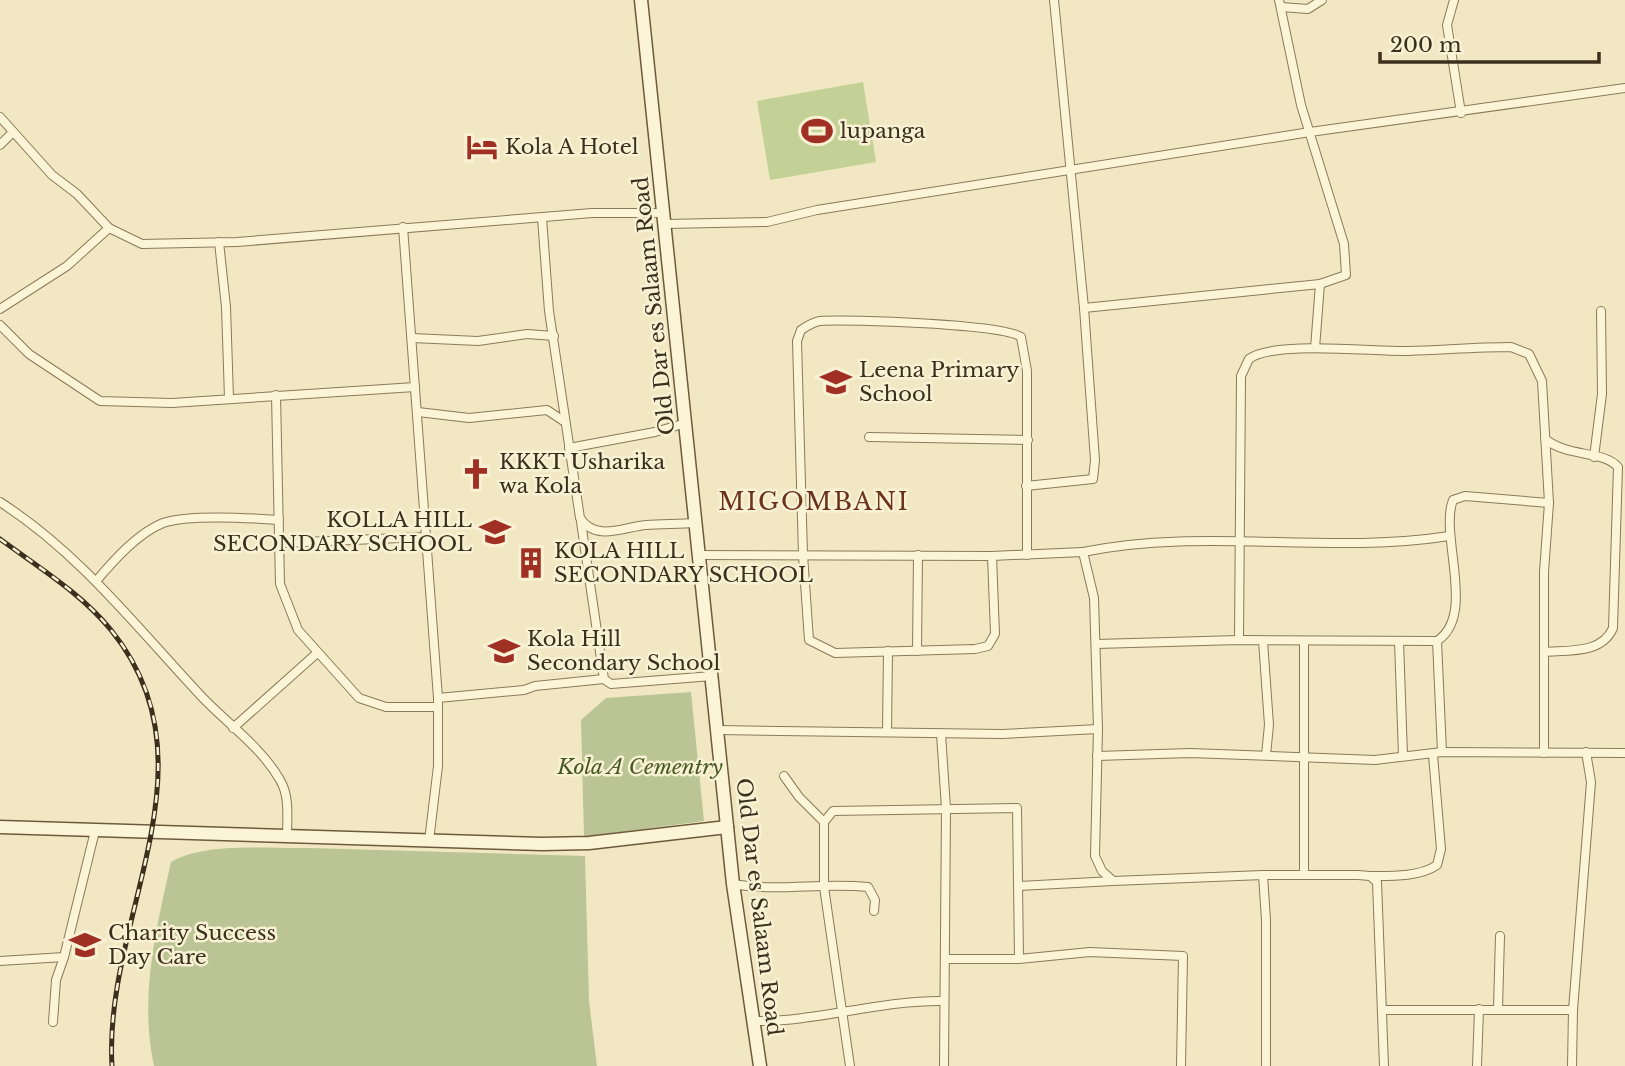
<svg xmlns="http://www.w3.org/2000/svg" width="1625" height="1066" font-family="'Libre Baskerville',serif">
	<style>
		.green { fill: #c3d096 }
		.cemetery { fill: #bac495 }
		.lines { fill: none; stroke-linecap: round; stroke-linejoin: round }
		.street-casing { stroke: #8c7958; stroke-width: 10 }
		.secondary-casing { stroke: #6e5a3b; stroke-width: 15 }
		.street { stroke: #fbf4d7; stroke-width: 8 }
		.secondary { stroke: #fbf4d7; stroke-width: 12 }
		.rail-casing { stroke: #3b2f1d; stroke-width: 5 }
		.rail { stroke: #f8f1d3; stroke-width: 2.5; stroke-dasharray: 8; stroke-linecap: butt }
		.labels { text-anchor: middle; stroke-width: 5; stroke-linejoin: round; paint-order: stroke }
		.poi-label { font-size: 21px; fill: #3b2f1d; stroke: #f8f1d3; text-anchor: start }
		.street-label { font-size: 21px; fill: #3b2f1d; stroke: #f8f1d3 }
		.park-label { font-size: 21px; font-style: italic; fill: #465922; stroke: #f8f1d3 }
		.quarter-label { font-size: 24px; letter-spacing: 2px; fill: #6b331a; stroke: #f8f1d3 }
	</style>
	<rect width="100%" height="100%" fill="#f1e8c3"/>
	<!-- green -->
	<polygon class="green" points="863,82 876,162 770,180 757,101"/>
	<!-- cemetery -->
	<g class="cemetery">
		<polygon points="691,692 704,821 584,837 581,720 606,698"/>
		<path d="M309,848L585,856L589,1001L597,1066H154C139,996 156,930 171,862C205,842 270,849 309,848Z"/>
	</g>
	<g class="lines">
		<defs>
			<g id="street">
				<polyline points="1454,0 1447,25 1461,113"/>
				<polyline points="1281,7 1308,9 1322,0"/>
				<polyline points="0,117 52,175 77,194 109,228 142,244 237,242 592,213 663,213"/>
				<polyline points="0,145 12,133"/>
				<path d="M542,218L549,311L580,518C596,542 623,527 646,525C662,524 679,524 695,523"/>
				<polyline points="665,224 767,222 817,210 1310,132 1625,88"/>
				<polyline points="403,227 438,698 438,766 429,841"/>
				<polyline points="219,242 226,307 229,398"/>
				<polyline points="1084,308 1320,284 1346,275 1344,244 1301,105 1279,0"/>
				<polyline points="0,309 67,266 109,228"/>
				<polyline points="0,325 29,354 100,401 172,403 415,387"/>
				<polyline points="412,338 478,341 527,334 554,336"/>
				<polyline points="1315,348 1320,284"/>
				<polyline points="276,395 280,584 298,630 359,698 386,707 437,707"/>
				<polyline points="418,412 469,418 547,410 565,422"/>
				<polyline points="869,437 1028,440"/>
				<polyline points="569,448 655,432 686,423"/>
				<polyline points="1594,457 1602,394 1601,311"/>
				<polyline points="1026,486 1093,479 1095,460 1084,308 1054,0"/>
				<path d="M0,502C81,554 138,629 203,698C228,724 262,748 280,780C290,796 287,819 287,837"/>
				<polyline points="581,522 604,679"/>
				<polyline points="280,543 425,537"/>
				<path d="M1083,552C1203,527 1328,555 1449,536"/>
				<polyline points="699,555 992,556 1083,552 1094,598 1098,729 1095,856 1102,871 1113,881 1263,875 1266,920 1266,1066"/>
				<path d="M992,556L995,634L988,646L975,649L835,653L809,640L803,555L797,341L801,330C807,326 813,322 820,321C849,319 1003,324 1021,337L1027,371V555"/>
				<path d="M97,580C114,560 138,533 163,523C189,514 251,518 279,520"/>
				<path d="M1239,640L1241,376L1249,359C1274,340 1374,352 1408,351C1443,350 1477,347 1511,347L1529,354L1542,381L1549,503L1544,572V753"/>
				<polyline points="1263,641 1269,725 1266,755"/>
				<polyline points="1399,641 1403,756"/>
				<polyline points="1437,641 1442,752"/>
				<polyline points="1304,642 1304,874"/>
				<path d="M1096,644L1239,640L1437,641C1477,615 1439,535 1453,500L1465,496L1549,503"/>
				<polyline points="917,651 918,555"/>
				<path d="M1544,652C1569,650 1602,654 1613,628L1618,467C1603,450 1569,458 1545,439"/>
				<polyline points="438,698 524,690 535,686 604,679 611,684 712,676"/>
				<polyline points="233,728 316,654"/>
				<polyline points="717,730 1002,734 1098,729"/>
				<polyline points="887,732 888,651"/>
				<polyline points="941,734 946,808 944,1066"/>
				<polyline points="1097,756 1190,753 1375,760 1442,752 1625,753"/>
				<polyline points="784,776 799,797 824,822"/>
				<polyline points="1263,875 1358,875 1370,876 1377,882 1384,1066"/>
				<path d="M1370,876C1391,876 1420,877 1437,865L1441,849L1433,755"/>
				<path d="M733,884C778,892 823,882 868,887L875,900L874,911"/>
				<polyline points="1019,886 1113,881"/>
				<polyline points="947,959 1019,959 1090,952 1183,956 1181,1066"/>
				<polyline points="0,961 64,957 95,831"/>
				<polyline points="1498,1008 1500,936"/>
				<polyline points="1383,1010 1573,1010"/>
				<path d="M754,1021C818,1022 879,1000 944,1001"/>
				<polyline points="53,1022 56,980 64,957"/>
				<polyline points="850,1066 824,887 824,822 833,811 1017,808 1019,959"/>
				<polyline points="1477,1066 1479,1009"/>
				<polyline points="1572,1066 1573,1010 1591,782 1586,752"/>
			</g>
			<g id="secondary">
				<polyline points="641,0 733,884 760,1066"/>
				<polyline points="0,827 542,844 589,843 727,827"/>
			</g>
		</defs>
		<!-- street casing -->
		<use href="#street" class="street-casing"/>
		<!-- secondary casing -->
		<use href="#secondary" class="secondary-casing"/>
		<!-- street -->
		<use href="#street" class="street"/>
		<!-- secondary -->
		<use href="#secondary" class="secondary"/>
		<defs>
			<path id="rail" d="M0,539C38,567 81,593 111,630C221,765 103,917 112,1066"/>
		</defs>
		<!-- rail casing -->
		<use href="#rail" class="rail-casing"/>
		<!-- rail -->
		<use href="#rail" class="rail"/>
	</g>
	<!-- icons -->
	<defs>
		<symbol id="stadium-bare" viewBox="-9 -9 18 18"><path d="M0-5a6.5 5 0 1 0 0 10a6.5 5 0 1 0 0-10ZM-3.5-1.8h7v3.6h-7Z" fill="#a02f24" stroke="#f8f1d3" stroke-width="2.5" paint-order="stroke"/></symbol>
		<symbol id="hotel-bare" viewBox="-9 -9 18 18"><path d="M-6-4.5h1.5V1H6V5H4.5V3h-9V5H-6ZM-4 0a1.8 1.8 0 1 1 3.6 0ZM.5 0V-2.5h3Q6-2.5 6 0Z" fill="#a02f24" stroke="#f8f1d3" stroke-width="2.5" paint-order="stroke"/></symbol>
		<symbol id="school-bare" viewBox="-9 -9 18 18"><path d="M0-5L7-2L0 1L-7-2ZM-4 1L0 2.5L4 1V4Q0 6-4 4Z" fill="#a02f24" stroke="#f8f1d3" stroke-width="2.5" paint-order="stroke"/></symbol>
		<symbol id="church-bare" viewBox="-9 -9 18 18"><path d="M-1.2-6h2.4v3.5h3.3v2.4h-3.3V6h-2.4V-.1h-3.3v-2.4h3.3Z" fill="#a02f24" stroke="#f8f1d3" stroke-width="2.5" paint-order="stroke"/></symbol>
		<symbol id="building-bare" viewBox="-9 -9 18 18"><path d="M-4-6H4V6H1V3H-1V6H-4ZM-2.5-4.3h1.7v1.8h-1.7ZM.8-4.3h1.7v1.8H.8ZM-2.5-1h1.7V.8h-1.7ZM.8-1h1.7V.8H.8Z" fill="#a02f24" stroke="#f8f1d3" stroke-width="2.5" paint-order="stroke"/></symbol>
	</defs>
	<g fill-rule="evenodd">
		<use href="#stadium-bare" x="795" y="109" width="44" height="44"/>
		<use href="#hotel-bare" x="460" y="125" width="44" height="44"/>
		<use href="#school-bare" x="814" y="360" width="44" height="44"/>
		<use href="#church-bare" x="454" y="452" width="44" height="44"/>
		<use href="#school-bare" x="473" y="510" width="44" height="44"/>
		<use href="#building-bare" x="509" y="541" width="44" height="44"/>
		<use href="#school-bare" x="482" y="629" width="44" height="44"/>
		<use href="#school-bare" x="63" y="923" width="44" height="44"/>
	</g>
	<g class="labels">
		<!-- poi labels -->
		<g class="poi-label">
			<text x="840" y="138">lupanga</text>
			<text x="505" y="154">Kola A Hotel</text>
			<text x="859" y="377">Leena Primary<tspan x="859" dy="24">School</tspan></text>
			<text x="499" y="469">KKKT Usharika<tspan x="499" dy="24">wa Kola</tspan></text>
			<text x="472" y="527" text-anchor="end">KOLLA HILL<tspan x="472" dy="24">SECONDARY SCHOOL</tspan></text>
			<text x="554" y="558">KOLA HILL<tspan x="554" dy="24">SECONDARY SCHOOL</tspan></text>
			<text x="527" y="646">Kola Hill<tspan x="527" dy="24">Secondary School</tspan></text>
			<text x="108" y="940">Charity Success<tspan x="108" dy="24">Day Care</tspan></text>
		</g>
		<!-- street labels -->
		<g class="street-label">
			<text transform="translate(654 306) rotate(-96)" y="7">Old Dar es Salaam Road</text>
			<text transform="translate(759 907) rotate(83)" y="7">Old Dar es Salaam Road</text>
		</g>
		<!-- park labels -->
		<g class="park-label">
			<text x="640" y="774">Kola A Cementry</text>
		</g>
		<!-- quarter labels -->
		<g class="quarter-label">
			<text x="814" y="510">MIGOMBANI</text>
		</g>
	</g>
	<!-- scale -->
	<path d="M1380 52v10h219v-10" fill="none" stroke="#3b2f1d" stroke-width="3.5"/>
	<text x="1390" y="52" font-size="21" fill="#3b2f1d" stroke="#f8f1d3" stroke-width="5" paint-order="stroke">200 m</text>
</svg>
